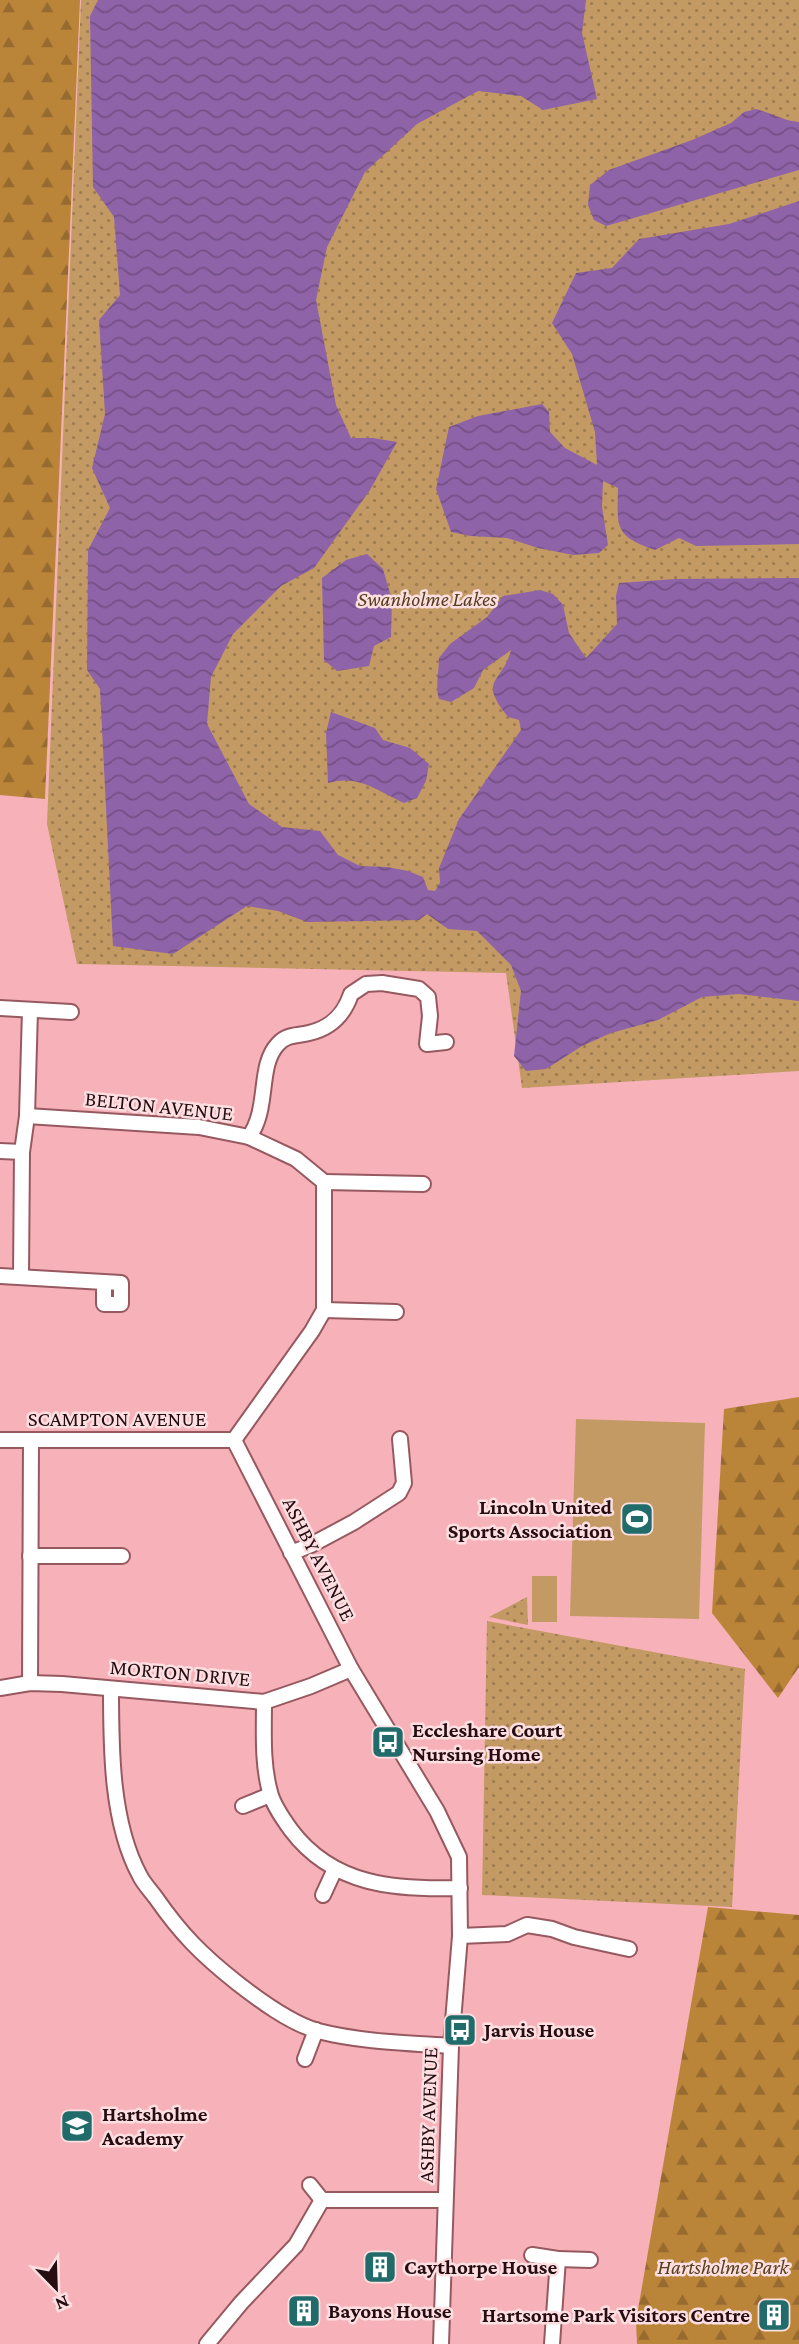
<svg xmlns="http://www.w3.org/2000/svg" width="799" height="2344" font-family="'Crimson Pro',serif">
	<style>
		.grass { fill: #c39a64 }
		.forest { fill: url(#forest-firs) }
		.park { fill: url(#park-dots) }
		.water { fill: url(#water-waves) }
		.lines { fill: none; stroke-linecap: round; stroke-linejoin: round }
		.minor-casing { stroke: #975960; stroke-width: 18 }
		.minor { stroke: #fff; stroke-width: 14 }
		.labels { text-anchor: middle; stroke-width: 5; stroke-linejoin: round; paint-order: stroke }
		.park-label { font-size: 21px; font-style: italic; fill: #563f1f; stroke: #fddfe1 }
		.street-label { font-size: 21px; fill: #250d11; stroke: #fddfe1 }
		.poi-label { font-size: 21px; font-weight: bold; fill: #250d11; stroke: #fddfe1; text-anchor: start }
	</style>
	<defs>
		<pattern id="forest-firs" width="22" height="20" patternUnits="userSpaceOnUse" patternTransform="scale(1.75)"><rect width="22" height="20" fill="#ba8539"/><path d="M5 1l3.5 6h-7zM16 11l3.5 6h-7z" fill="#976b2f"/></pattern>
		<pattern id="park-dots" width="8" height="8" patternUnits="userSpaceOnUse" patternTransform="scale(1.75)"><rect width="8" height="8" fill="#c39a64"/><path d="M2 2h.1M6 6h.1" fill="none" stroke="#9e7c51" stroke-width="1.8" stroke-linecap="round"/></pattern>
		<pattern id="water-waves" width="16" height="10" patternUnits="userSpaceOnUse" patternTransform="scale(1.75)"><rect width="16" height="10" fill="#8f63a8"/><path d="M0 5q4-4 8 0t8 0" fill="none" stroke="#755087"/></pattern>
	</defs>
	<rect width="100%" height="100%" fill="#f7b1b8"/>
	<!-- grass -->
	<g class="grass">
		<polygon points="576,1419 705,1423 699,1619 570,1616"/>
		<rect x="532" y="1576" width="25" height="46"/>
	</g>
	<!-- forest -->
	<g class="forest">
		<polygon points="0,0 80,0 45,799 0,795"/>
		<polygon points="799,1397 799,1667 778,1698 712,1613 724,1409"/>
		<polygon points="708,1907 799,1915 799,2344 637,2344 636,2321"/>
	</g>
	<!-- park -->
	<g class="park">
		<polygon points="81,0 799,0 799,1071 522,1088 506,973 77,964 47,824"/>
		<polygon points="527,1597 528,1625 489,1617"/>
		<polygon points="487,1621 745,1669 732,1907 482,1895"/>
	</g>
	<!-- water -->
	<g class="water">
		<path d="M98,0H586L582,33L597,99L543,110L521,96L478,91L417,124L365,172L327,247L316,300L336,405L351,438H373L397,442L370,490L314,568L281,586L233,634L211,677L207,724L249,804L282,827L320,831L338,855L360,866L387,867L408,871L423,877L428,890L435,891L440,883L439,868L459,819L521,730L519,720L508,717C477,679 502,684 511,650L483,670L474,688L451,702L439,699C435,687 439,671 439,658L450,644L487,617L503,596L540,590L553,594L563,605L569,633L586,658L617,624L616,596L619,583L675,579L799,578V1001L739,994L702,997L658,1020L611,1033L582,1046L546,1069L526,1071L514,1056L521,991L511,965L477,931L448,929L427,914L419,920L307,922L278,911L247,906L173,954L113,946L100,689L87,670L88,550L110,508L92,468L105,414L99,320L120,295L114,217L93,187L90,16Z"/>
		<path d="M756,109C771,113 784,121 799,122V170L606,226L594,220L588,205L590,185L609,170L692,140L731,123L744,112Z"/>
		<path d="M799,201V544L696,546L679,538L655,550C615,536 617,529 618,488L603,481L602,507L608,545L599,553L573,555L538,548L507,538L471,536L451,532L436,489L449,427L478,416L542,404L549,412L550,432L565,448L597,465L595,432L572,354L552,323L576,273L612,268L639,239L729,224Z"/>
		<polygon points="367,554 383,569 392,600 391,637 374,646 369,666 337,671 324,660 322,578 346,560"/>
		<path d="M331,712L375,728L383,740L410,748L429,764L426,781L417,798L404,803C377,791 359,774 328,783L326,733Z"/>
	</g>
	<g class="lines">
		<defs>
			<g id="minor">
				<polyline points="0,1008 71,1012"/>
				<polyline points="27,1116 199,1127 249,1137 296,1159 324,1182 324,1310 312,1331 234,1440"/>
				<path d="M249,1137C270,1108 257,1066 278,1044C287,1034 297,1036 309,1033C331,1028 344,1015 351,994L366,984L382,983L419,989L428,997L430,1016L427,1044L446,1042"/>
				<polyline points="0,1151 22,1152"/>
				<polyline points="324,1182 423,1184"/>
				<polyline points="0,1276 121,1283 121,1304 104,1304 104,1282"/>
				<polyline points="21,1276 22,1152 27,1116 30,1010"/>
				<polyline points="324,1310 396,1312"/>
				<polyline points="0,1440 234,1440"/>
				<polyline points="234,1440 351,1669 437,1811 459,1857 460,1936 451,2046 441,2344"/>
				<polyline points="291,1553 311,1545 354,1522 399,1493 404,1483 400,1439"/>
				<polyline points="30,1556 122,1556"/>
				<polyline points="30,1683 31,1440"/>
				<polyline points="0,1688 30,1683 62,1684 264,1702 311,1686 351,1669"/>
				<path d="M111,1689C111,1748 111,1823 140,1876C144,1884 151,1891 156,1898C181,1934 202,1955 236,1982C259,2000 290,2023 318,2031C361,2042 407,2043 451,2046"/>
				<path d="M264,1702C264,1732 262,1763 270,1792C273,1805 283,1819 291,1830C333,1886 396,1890 460,1888"/>
				<polyline points="243,1806 270,1795"/>
				<polyline points="323,1895 335,1869"/>
				<polyline points="460,1936 507,1934 527,1925 552,1929 574,1937 629,1949"/>
				<polyline points="305,2059 316,2030"/>
				<polyline points="310,2185 322,2200"/>
				<polyline points="532,2255 558,2259 552,2344"/>
				<polyline points="558,2259 590,2260"/>
				<polyline points="207,2344 241,2303 296,2245 322,2200 445,2200"/>
			</g>
		</defs>
		<!-- minor casing -->
		<use href="#minor" class="minor-casing"/>
		<!-- minor -->
		<use href="#minor" class="minor"/>
	</g>
	<!-- icons -->
	<defs>
		<symbol id="stadium-square" viewBox="-11 -11 22 22"><rect x="-9" y="-9" width="18" height="18" rx="4" fill="#216c6b" stroke="#fddfe1"/><path d="M0-5a6.5 5 0 1 0 0 10a6.5 5 0 1 0 0-10ZM-3.5-1.8h7v3.6h-7Z" fill="#fff"/></symbol>
		<symbol id="bus-square" viewBox="-11 -11 22 22"><rect x="-9" y="-9" width="18" height="18" rx="4" fill="#216c6b" stroke="#fddfe1"/><path d="M-5-6H5V4H4V6H2V4H-2V6H-4V4H-5ZM-3.5-4V0h7V-4ZM-3.5 1.2v1.5H-2V1.2ZM2 1.2v1.5H3.5V1.2Z" fill="#fff"/></symbol>
		<symbol id="school-square" viewBox="-11 -11 22 22"><rect x="-9" y="-9" width="18" height="18" rx="4" fill="#216c6b" stroke="#fddfe1"/><path d="M0-5L7-2L0 1L-7-2ZM-4 1L0 2.5L4 1V4Q0 6-4 4Z" fill="#fff"/></symbol>
		<symbol id="building-square" viewBox="-11 -11 22 22"><rect x="-9" y="-9" width="18" height="18" rx="4" fill="#216c6b" stroke="#fddfe1"/><path d="M-4-6H4V6H1V3H-1V6H-4ZM-2.5-4.3h1.7v1.8h-1.7ZM.8-4.3h1.7v1.8H.8ZM-2.5-1h1.7V.8h-1.7ZM.8-1h1.7V.8H.8Z" fill="#fff"/></symbol>
	</defs>
	<g fill-rule="evenodd">
		<use href="#stadium-square" x="618" y="1500" width="38" height="38"/>
		<use href="#bus-square" x="369" y="1723" width="38" height="38"/>
		<use href="#bus-square" x="441" y="2011" width="38" height="38"/>
		<use href="#school-square" x="58" y="2107" width="38" height="38"/>
		<use href="#building-square" x="361" y="2248" width="38" height="38"/>
		<use href="#building-square" x="285" y="2292" width="38" height="38"/>
		<use href="#building-square" x="755" y="2296" width="38" height="38"/>
	</g>
	<g class="labels">
		<!-- park labels -->
		<g class="park-label">
			<text x="427" y="606">Swanholme Lakes</text>
			<text x="723" y="2274">Hartsholme Park</text>
		</g>
		<!-- street labels -->
		<g class="street-label">
			<text transform="translate(159 1106) rotate(6)" y="7">BELTON AVENUE</text>
			<text x="117" y="1426">SCAMPTON AVENUE</text>
			<text transform="translate(319 1559) rotate(63)" y="7">ASHBY AVENUE</text>
			<text transform="translate(180 1673) rotate(5)" y="7">MORTON DRIVE</text>
			<text transform="translate(428 2115) rotate(-88)" y="7">ASHBY AVENUE</text>
		</g>
		<!-- poi labels -->
		<g class="poi-label">
			<text x="612" y="1514" text-anchor="end">Lincoln United<tspan x="612" dy="24">Sports Association</tspan></text>
			<text x="412" y="1737">Eccleshare Court<tspan x="412" dy="24">Nursing Home</tspan></text>
			<text x="484" y="2037">Jarvis House</text>
			<text x="102" y="2121">Hartsholme<tspan x="102" dy="24">Academy</tspan></text>
			<text x="404" y="2274">Caythorpe House</text>
			<text x="328" y="2318">Bayons House</text>
			<text x="750" y="2322" text-anchor="end">Hartsome Park Visitors Centre</text>
		</g>
	</g>
	<!-- north arrow -->
	<g transform="translate(56 2288) rotate(157)" stroke="#fddfe1" stroke-width="5" paint-order="stroke">
	<path d="M0-5L12 26L0 18L-12 26Z" fill="#250d11"/>
	<text y="-10" font-size="19" font-weight="bold" text-anchor="middle" fill="#250d11">N</text>
	</g>
</svg>
